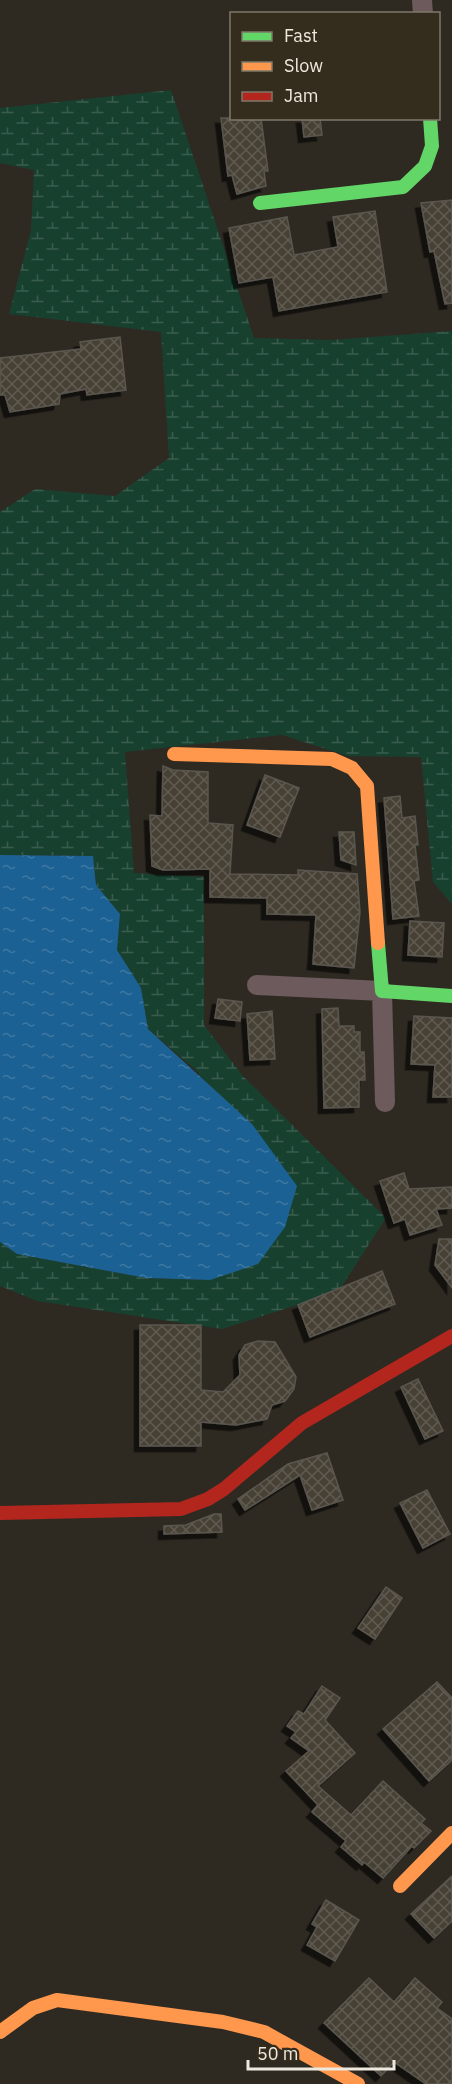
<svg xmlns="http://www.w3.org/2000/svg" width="452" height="2084" font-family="'IBM Plex Sans',sans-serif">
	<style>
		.wetland { fill: url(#wetland-marsh) }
		.water { fill: url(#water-ripples) }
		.building { fill: url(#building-cross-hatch); stroke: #5a5750; stroke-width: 1.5; filter: url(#shadow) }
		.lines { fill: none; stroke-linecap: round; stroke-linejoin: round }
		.street { stroke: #6c5a5c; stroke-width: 20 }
		.fast { stroke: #63d668; stroke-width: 14 }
		.slow { stroke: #ff974d; stroke-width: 14 }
		.jam { stroke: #b3261e; stroke-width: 14 }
	</style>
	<defs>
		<pattern id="wetland-marsh" width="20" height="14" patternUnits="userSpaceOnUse" patternTransform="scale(1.5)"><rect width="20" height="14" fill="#17402f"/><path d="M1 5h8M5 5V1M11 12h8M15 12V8" fill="none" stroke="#395c4d"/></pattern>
		<pattern id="water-ripples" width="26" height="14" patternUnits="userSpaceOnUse" patternTransform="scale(1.5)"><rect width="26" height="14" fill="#1c6193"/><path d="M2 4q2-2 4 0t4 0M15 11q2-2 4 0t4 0" fill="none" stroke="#3d78a2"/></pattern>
		<pattern id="building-cross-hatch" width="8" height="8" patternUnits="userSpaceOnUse" patternTransform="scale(1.5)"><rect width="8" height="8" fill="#464034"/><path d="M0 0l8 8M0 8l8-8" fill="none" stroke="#615c51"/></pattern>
		<filter id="shadow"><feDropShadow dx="-5.5" dy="5.5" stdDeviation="0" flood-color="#0009"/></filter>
	</defs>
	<rect width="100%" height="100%" fill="#2e2a22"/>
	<!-- wetland -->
	<polygon class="wetland" points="171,90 254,338 332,340 452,331 452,904 433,882 421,757 348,756 282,735 125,752 134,873 204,877 204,1025 242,1075 386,1218 338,1292 222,1329 37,1301 0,1286 0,1242 17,1254 146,1278 210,1280 199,1073 148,1029 141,988 117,950 120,914 96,885 93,856 0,855 0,512 35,489 115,496 169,458 161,332 9,314 31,230 34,170 0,163 0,108"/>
	<!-- water -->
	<polygon class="water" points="0,855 93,856 96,885 120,914 117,950 141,988 148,1029 252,1124 297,1186 285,1227 258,1264 210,1280 146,1278 17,1254 0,1242"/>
	<!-- building -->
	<g class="building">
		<polygon points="221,118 261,118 268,171 264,171 266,186 237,194 232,175 228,176"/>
		<polygon points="302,118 320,118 322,135 304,137"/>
		<polygon points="452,200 452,303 445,304 434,251 430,252 421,203"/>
		<polygon points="375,211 387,292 279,311 273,277 239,283 229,228 287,217 294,255 338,247 333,217"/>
		<polygon points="120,337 126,390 87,395 86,389 60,394 59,404 10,412 5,395 0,395 0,358 81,349 80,342"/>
		<polygon points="163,766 173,770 208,772 208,823 233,825 230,874 298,875 298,870 357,874 360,912 354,968 313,964 316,915 267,914 267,898 210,897 210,869 163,870 152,866 150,815 162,816"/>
		<polygon points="265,775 299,788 280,837 247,825"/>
		<polygon points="400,796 402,818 415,816 418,845 415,845 419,880 414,881 419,916 393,919 384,798"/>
		<polygon points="339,832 354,832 356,865 341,860"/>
		<polygon points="410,921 444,923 442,957 408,955"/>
		<polygon points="218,999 242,1002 240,1021 215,1018"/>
		<polygon points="338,1008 339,1026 354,1026 354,1032 360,1032 360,1052 364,1052 365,1080 359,1080 359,1107 324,1108 322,1009"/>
		<polygon points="272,1011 275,1059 250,1060 247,1014"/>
		<polygon points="414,1016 452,1018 452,1097 433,1097 435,1065 411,1064"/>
		<polygon points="404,1173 409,1189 452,1187 452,1208 436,1209 442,1225 410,1235 405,1219 394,1223 380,1181"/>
		<polygon points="439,1239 452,1239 452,1288 435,1265"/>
		<polygon points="382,1271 395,1304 310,1337 298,1305"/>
		<polygon points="140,1325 201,1325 201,1390 223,1392 240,1375 239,1355 245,1345 258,1341 275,1342 296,1377 294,1389 285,1401 272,1405 267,1419 236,1425 201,1422 201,1446 140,1446"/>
		<polygon points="418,1379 443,1431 425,1439 401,1387"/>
		<polygon points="327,1453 343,1500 312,1510 300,1475 245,1510 238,1499 288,1464"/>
		<polygon points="427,1490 450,1534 423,1548 400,1503"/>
		<polygon points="214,1514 221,1514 222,1532 164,1534 164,1526 186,1525"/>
		<polygon points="386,1587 402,1598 375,1639 358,1628"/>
		<polygon points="437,1682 452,1698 452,1760 429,1781 383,1729"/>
		<polygon points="322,1686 340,1698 325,1720 355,1753 318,1786 351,1815 383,1781 425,1819 421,1823 431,1831 414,1848 412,1846 383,1878 364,1862 362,1865 341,1847 346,1841 312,1812 318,1805 286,1771 309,1751 291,1738 296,1732 287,1726 298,1711 304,1714"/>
		<polygon points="452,1876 452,1921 434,1938 411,1914"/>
		<polygon points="326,1900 359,1920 335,1961 307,1945 317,1927 312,1924"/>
		<polygon points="369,1978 394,2002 415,1978 442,2002 437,2008 452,2019 452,2084 426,2084 394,2062 381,2076 324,2023"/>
	</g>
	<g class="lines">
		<!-- street -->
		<g class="street">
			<polyline points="422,0 423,14"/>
			<polyline points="257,985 382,991 385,1102"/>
		</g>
		<!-- fast -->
		<g class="fast">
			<polyline points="260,203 403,187 425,166 432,146 430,118"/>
			<polyline points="378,943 382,991 452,996"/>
		</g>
		<!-- slow -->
		<g class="slow">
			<polyline points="174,754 332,759 352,768 367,786 378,943"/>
			<polyline points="400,1886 452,1833"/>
			<polyline points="0,2032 33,2008 57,2000 223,2022 264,2032 358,2084"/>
		</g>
		<!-- jam -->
		<polyline class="jam" points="0,1513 181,1509 208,1499 224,1489 302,1423 452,1336"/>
	</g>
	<!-- legend -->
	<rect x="230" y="12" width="210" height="108" fill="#342c1c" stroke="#7e786a" stroke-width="1.5"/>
	<rect x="242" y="32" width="30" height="9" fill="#63d668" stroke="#7e786a" stroke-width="1.5"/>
	<text x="284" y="42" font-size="18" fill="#eee9df">Fast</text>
	<rect x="242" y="62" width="30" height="9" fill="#ff974d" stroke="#7e786a" stroke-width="1.5"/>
	<text x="284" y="72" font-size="18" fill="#eee9df">Slow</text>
	<rect x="242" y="92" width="30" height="9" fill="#b3261e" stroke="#7e786a" stroke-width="1.5"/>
	<text x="284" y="102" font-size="18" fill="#eee9df">Jam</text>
	<!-- scale -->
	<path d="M248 2060v9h146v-9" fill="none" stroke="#eee9df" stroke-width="3"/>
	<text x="257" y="2060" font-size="18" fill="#eee9df" stroke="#342c1c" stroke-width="4.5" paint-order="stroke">50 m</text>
</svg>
